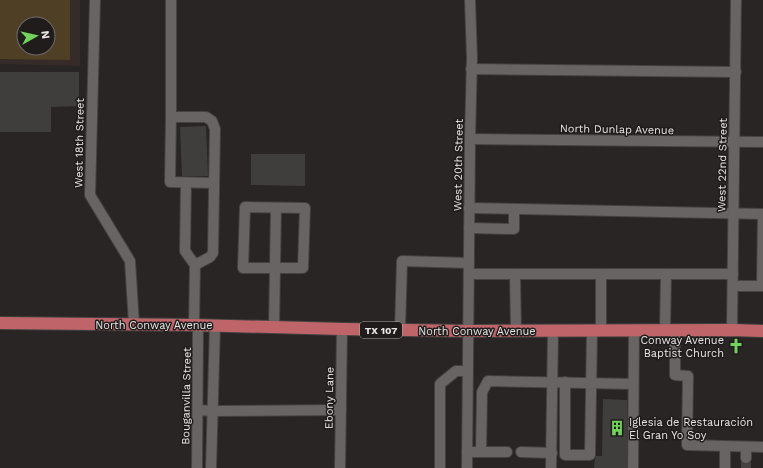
<svg xmlns="http://www.w3.org/2000/svg" width="763" height="468" font-family="'Work Sans',sans-serif">
	<style>
		.built { fill: #352c29; fill-rule: evenodd }
		.green { fill: #4f3f24; fill-rule: evenodd }
		.building { fill: #403e3c }
		.lines { fill: none; stroke-linecap: round; stroke-linejoin: round }
		.minor-tunnel { stroke: #454241; stroke-width: 10; stroke-dasharray: 10 5; stroke-linecap: butt }
		.minor-casing { stroke: #454241; stroke-width: 12 }
		.major-casing { stroke: #454241; stroke-width: 14 }
		.minor { stroke: #686463; stroke-width: 10 }
		.major { stroke: #bf656a; stroke-width: 12 }
		.labels { text-anchor: middle; stroke-width: 3; stroke-linejoin: round; paint-order: stroke }
		.shield { fill: #1f1c1b; stroke: #aca9a8; stroke-width: 1 }
		.shield-label { font-size: 10px; font-weight: bold; fill: #e8e6e5 }
		.street-label { font-size: 11px; fill: #e8e6e5; stroke: #1f1c1b }
		.poi-label { font-size: 11px; fill: #e8e6e5; stroke: #1f1c1b; text-anchor: end }
	</style>
	<rect width="100%" height="100%" fill="#282524"/>
	<!-- built -->
	<path class="built" d="M0,0H80V66L0,64ZM24,24H48V48H24Z"/>
	<!-- green -->
	<path class="green" d="M0,0H70V60L0,59ZM24,24H48V48H24Z"/>
	<!-- building -->
	<g class="building">
		<polygon points="0,72 79,72 79,106 51,107 51,132 0,132"/>
		<polygon points="206,126 208,176 182,176 180,127"/>
		<polygon points="251,154 305,154 305,186 251,185"/>
		<polygon points="603,399 627,400 627,468 594,468 595,459 596,456 602,456"/>
	</g>
	<g class="lines">
		<!-- minor-tunnel -->
		<polyline class="minor-tunnel" points="746,468 746,458"/>
		<defs>
			<g id="minor">
				<polyline points="95,0 90,195 130,261 134,324"/>
				<polyline points="471,69 736,72"/>
				<polyline points="171,117 171,0"/>
				<polyline points="470,139 763,142"/>
				<polyline points="186,183 185,251 195,265 194,325"/>
				<polygon points="245,207 305,208 303,268 243,268"/>
				<polyline points="469,208 763,214"/>
				<polyline points="469,228 514,229 514,209"/>
				<polyline points="195,265 210,257 213,253 215,129 212,121 206,117 171,117 170,182 214,183"/>
				<polyline points="469,274 733,274"/>
				<polyline points="515,274 516,331"/>
				<polyline points="733,286 763,286"/>
				<polyline points="762,286 763,214"/>
				<polyline points="274,327 276,208"/>
				<polyline points="400,330 402,261 469,263"/>
				<polyline points="665,330 666,274"/>
				<polyline points="675,330 675,375 688,376 687,445 763,447"/>
				<polyline points="732,330 736,0"/>
				<polyline points="601,331 601,274"/>
				<polyline points="565,382 565,455 590,455 592,331"/>
				<polyline points="198,410 213,411 341,410"/>
				<polyline points="467,452 481,452 482,392 488,381 633,384"/>
				<polyline points="481,452 507,452"/>
				<polyline points="521,452 552,453"/>
				<polyline points="746,458 746,447"/>
				<polyline points="197,468 198,325"/>
				<polyline points="211,468 215,325"/>
				<polyline points="340,468 342,329"/>
				<polyline points="440,468 440,384 456,371 467,371"/>
				<polyline points="467,468 470,139 472,58 470,0"/>
				<polyline points="551,468 553,331"/>
				<polyline points="633,468 634,330"/>
				<polyline points="725,468 725,446"/>
			</g>
			<polyline id="major" points="0,323 194,325 342,329 468,331 732,330 763,331"/>
		</defs>
		<!-- minor casing -->
		<use href="#minor" class="minor-casing"/>
		<!-- major casing -->
		<use href="#major" class="major-casing"/>
		<!-- minor -->
		<use href="#minor" class="minor"/>
		<!-- major -->
		<use href="#major" class="major"/>
	</g>
	<!-- icons -->
	<defs>
		<symbol id="church-bare" viewBox="-9 -9 18 18"><path d="M-1.2-6h2.4v3.5h3.3v2.4h-3.3V6h-2.4V-.1h-3.3v-2.4h3.3Z" fill="#72d25d" stroke="#1f1c1b" stroke-width="2.5" paint-order="stroke"/></symbol>
		<symbol id="building-bare" viewBox="-9 -9 18 18"><path d="M-4-6H4V6H1V3H-1V6H-4ZM-2.5-4.3h1.7v1.8h-1.7ZM.8-4.3h1.7v1.8H.8ZM-2.5-1h1.7V.8h-1.7ZM.8-1h1.7V.8H.8Z" fill="#72d25d" stroke="#1f1c1b" stroke-width="2.5" paint-order="stroke"/></symbol>
	</defs>
	<g fill-rule="evenodd">
		<use href="#church-bare" x="725" y="335" width="22" height="22"/>
		<use href="#building-bare" x="606" y="417" width="22" height="22"/>
	</g>
	<g class="labels">
		<!-- shield labels -->
		<rect class="shield" x="360" y="322" width="42" height="16" rx="3"/>
		<g class="shield-label">
			<text x="381" y="334">TX 107</text>
		</g>
		<!-- street labels -->
		<g class="street-label">
			<text transform="translate(617 129) rotate(1)" y="4">North Dunlap Avenue</text>
			<text transform="translate(79 143) rotate(-89)" y="4">West 18th Street</text>
			<text transform="translate(458 165) rotate(-89)" y="4">West 20th Street</text>
			<text transform="translate(722 165) rotate(-89)" y="4">West 22nd Street</text>
			<text x="154" y="329">North Conway Avenue</text>
			<text x="477" y="335">North Conway Avenue</text>
			<text transform="translate(186 396) rotate(-89)" y="4">Bouganvilla Street</text>
			<text transform="translate(329 398) rotate(-89)" y="4">Ebony Lane</text>
		</g>
		<!-- poi labels -->
		<g class="poi-label">
			<text x="724" y="344">Conway Avenue<tspan x="724" dy="13">Baptist Church</tspan></text>
			<text x="629" y="426" text-anchor="start">Iglesia de Restauración<tspan x="629" dy="13">El Gran Yo Soy</tspan></text>
		</g>
	</g>
	<!-- north arrow -->
	<g transform="translate(36 36) rotate(82)"><circle r="19" fill="#1f1c1b" stroke="#6f6d6c"/>
	<path d="M0-3L7 15L0 10L-7 15Z" fill="#72d25d"/>
	<text y="-6" font-size="11" font-weight="bold" text-anchor="middle" fill="#e8e6e5">N</text>
	</g>
</svg>
